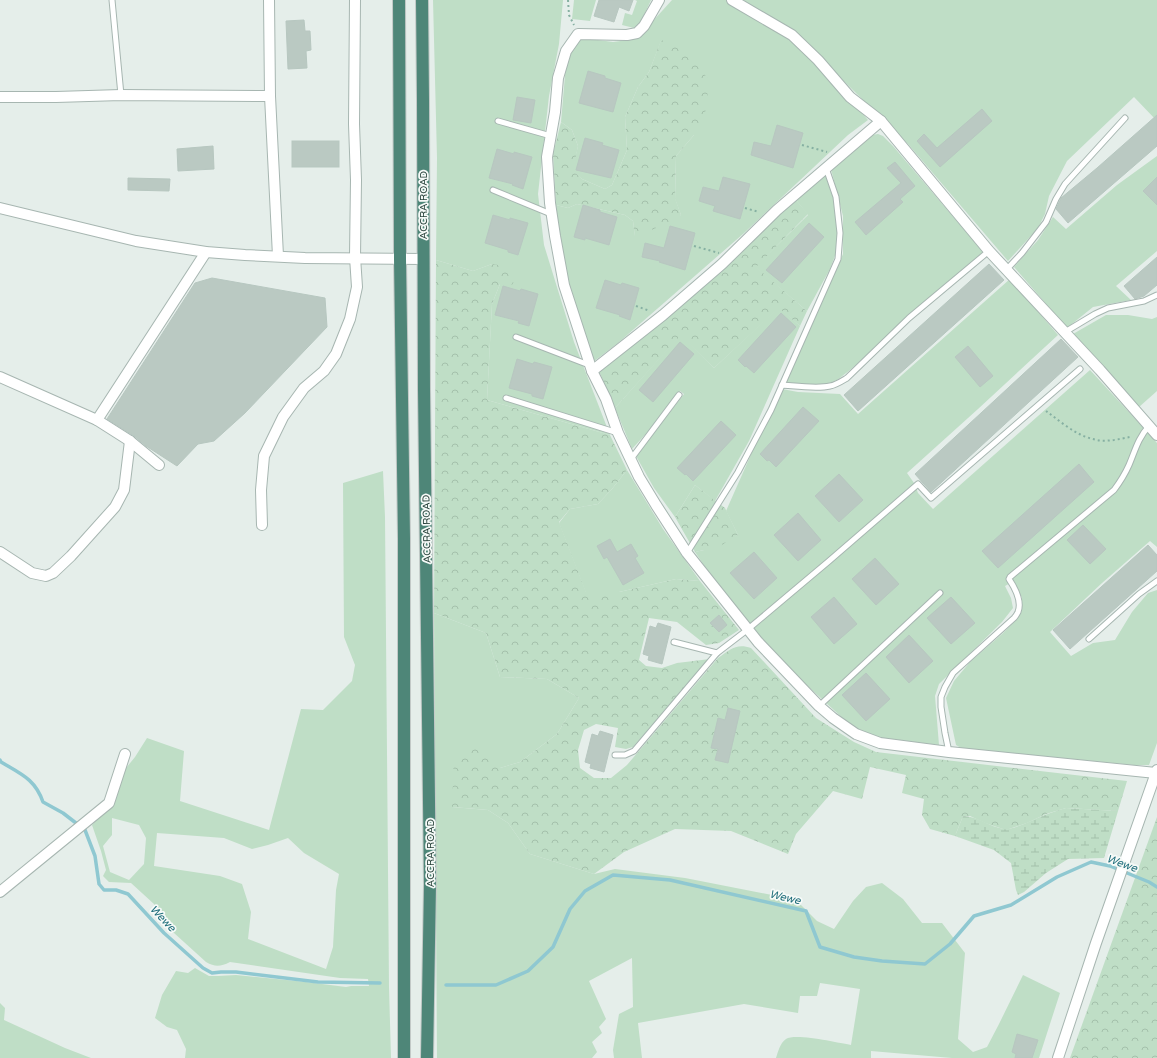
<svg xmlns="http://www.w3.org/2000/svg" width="1157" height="1058" font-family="'Varela Round',sans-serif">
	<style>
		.grass { fill: #bfdec6; fill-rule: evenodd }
		.forest { fill: url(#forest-crowns) }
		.wetland { fill: url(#wetland-marsh) }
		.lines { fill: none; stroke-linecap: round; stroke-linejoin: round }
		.stream { stroke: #8fc8d1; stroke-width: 3.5 }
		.building { fill: #bac9c2; stroke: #b7c7c0 }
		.service-casing { stroke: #a7b6b1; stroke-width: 7 }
		.minor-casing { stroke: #a7b6b1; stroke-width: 12 }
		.trunk-casing { stroke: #c2c9c7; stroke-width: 14 }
		.path { stroke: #86b0a2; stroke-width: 2; stroke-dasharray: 2 3; stroke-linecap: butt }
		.service { stroke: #fff; stroke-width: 5 }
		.minor { stroke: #fff; stroke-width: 10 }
		.trunk { stroke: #4e8678; stroke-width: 12 }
		.labels { text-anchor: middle; stroke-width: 3.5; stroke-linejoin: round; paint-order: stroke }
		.street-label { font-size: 10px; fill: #243f37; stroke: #f6faf8 }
		.water-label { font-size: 11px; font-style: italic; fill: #1f6e7b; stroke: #f6faf8 }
	</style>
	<defs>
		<pattern id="forest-crowns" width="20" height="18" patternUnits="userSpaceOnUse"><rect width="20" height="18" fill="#bfdec6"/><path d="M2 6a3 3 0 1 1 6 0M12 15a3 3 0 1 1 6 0" fill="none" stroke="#a4c0ab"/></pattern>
		<pattern id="wetland-marsh" width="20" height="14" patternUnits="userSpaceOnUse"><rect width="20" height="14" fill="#bfdec6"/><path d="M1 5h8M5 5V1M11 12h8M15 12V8" fill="none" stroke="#a4c0ab"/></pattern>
	</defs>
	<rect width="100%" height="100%" fill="#e5eeea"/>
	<!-- grass -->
	<g class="grass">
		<polygon points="433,0 563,0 559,44 549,96 538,194 544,245 574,342 610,435 487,400 492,304 500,284 492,264 473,271 436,260 437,158"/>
		<polygon points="574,0 596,0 590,21 572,19"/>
		<polygon points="635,0 651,0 640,24 634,28 622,25 625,13 632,15 637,1"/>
		<polygon points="672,0 730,0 794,43 836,83 868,120 848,135 743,234 618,343 593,362 569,291 562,256 556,205 568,208 577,204 625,215 633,221 635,236 681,215 675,199 676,156 694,135 661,41 649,72 638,87 625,117 627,150 612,185 605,189 582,179 572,171 578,146 572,130 561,122 566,64 572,50 581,39 591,39 613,42 628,40 642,33"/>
		<polygon points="743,0 1157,0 1157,121 1134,97 1067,161 1049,196 1045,214 1038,228 1008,261 908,144 807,45 762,12"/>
		<polygon points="878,134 883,136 893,146 983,252 850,370 837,380 824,385 785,384 843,254 843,216 831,169 872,135"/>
		<polygon points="1157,156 1157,251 1116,286 1131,300 1093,307 1067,328 1014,267 1038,240 1053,217 1066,229 1117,185"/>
		<polygon points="825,174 834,201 838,231 836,253 830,269 807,311 755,267 808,215 796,200"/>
		<polygon points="1010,279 1058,335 978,409 907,473 914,483 918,493 933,509 1090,370 1138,422 1157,443 1157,547 1150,541 1102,583 1050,632 1071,656 1093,643 1115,640 1132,612 1148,593 1157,590 1157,743 1149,765 1134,765 961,748 956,745 946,698 954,681 970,662 1002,634 1017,619 1022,607 1022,598 1014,581 1005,586 1011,598 1013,608 1002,622 939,684 935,696 939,745 876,737 863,733 848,723 799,678 750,625 718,586 695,552 704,550 738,535 726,511 753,450 782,389 798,392 840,394 858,414"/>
		<polygon points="779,307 800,326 749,441 715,501 695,485 675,517 654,488 636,456 684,394 680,391 664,414 632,449 615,408 681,334 714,368"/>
		<polygon points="1106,315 1128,315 1152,319 1157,317 1157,391 1139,407 1073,334"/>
		<polygon points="627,470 663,529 700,581 676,579 619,592 586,593 559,523 570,509 598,504 612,489"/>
		<path d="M383,471L385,517L389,987L391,1058H185L186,1049L177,1030L167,1027L155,1018L162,995L176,971L188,973L195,968L209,976H218L236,975L306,982L346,987L351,986H369L368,979L340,978L230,962C220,967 215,967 206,962L163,923L154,904L131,883L109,882L103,876L106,870L101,851L92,825L108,808L122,773L135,757L147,738L184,751L180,801L269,830L301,709L323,710L352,681L355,665L344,637L343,483ZM112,818L139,825L146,838L144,864L129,880L110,872L103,846L112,835ZM157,833L224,838L252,849L268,845L288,838L304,853L339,874L336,890L333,947L326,969L248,939L251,912L242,884L220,876L154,866Z"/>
		<path d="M434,613L486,633L500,677L547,679L579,698L557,734L520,762L500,768L452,807L488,810L508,823L530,854L594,874L615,869L685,878L772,895L800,904L817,921L834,929L853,901L866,887L882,883L903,899L922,923H942L965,953L958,1039L973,1052L987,1047L999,1024L1023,975L1060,993L1039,1058H952L871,1051V1058H776C778,1052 780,1043 786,1039C796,1033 838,1043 851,1045L860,989L820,983L817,996H800L798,1013L744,1004L638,1023L642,1058H614L613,1050L619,1014L633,1007L632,958L589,981L606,1019L599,1027L602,1033L592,1042L597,1052L592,1058H437Z"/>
		<polygon points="0,1003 5,1008 4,1020 65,1048 91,1058 0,1058"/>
	</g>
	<!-- forest -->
	<g class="forest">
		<polygon points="661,40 680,47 696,64 709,80 706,110 694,135 676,156 675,198 681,215 675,220 635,237 633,221 625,215 577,204 568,208 556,205 553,154 561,122 572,130 578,146 573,171 582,179 605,189 612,185 627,150 625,117 638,87 649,72"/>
		<polygon points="796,200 808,214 756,267 807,311 800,326 779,308 714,368 681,335 615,408 599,371"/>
		<path d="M436,260L473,271L492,264L516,268L518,273L512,285L500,284L492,304L487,400L610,435L627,470L612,489L598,504L570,509L559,522L586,592H619L676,579L700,581L739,630L719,643L706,645L677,622L649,618L639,660L646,666L662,668L677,663L710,659L633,747L626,749L615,747L618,728L596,724L584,730L578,750L580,768L594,778H611L627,765L718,658C730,650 736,643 751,648L816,718L854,742L876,752L1127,781L1118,811L1066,808L1046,814L1027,823L1006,830L985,823L970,816H963L955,836L930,829L922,815L924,799L902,793L906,775L870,767L862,799L833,791L796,834L788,854L731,831L675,829L624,852L594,874L530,854L508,823L488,810L452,807L454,755L482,747L500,768L520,762L557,734L579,698L547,679L500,677L486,633L434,613Z"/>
		<polygon points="695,485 725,508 738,535 712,551 704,550 695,552 675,517"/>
		<polygon points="1157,817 1157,1058 1070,1058"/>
	</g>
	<!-- wetland -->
	<path class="wetland" d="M1066,808L1118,811L1104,858L1068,859L1046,873L1024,892L1018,895L1016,890L1011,863L994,850L955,836L963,816C977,816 990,827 1004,829C1012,831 1036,818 1045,815C1052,812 1059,810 1066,808Z"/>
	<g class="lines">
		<!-- stream -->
		<g class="stream">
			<path d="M0,760L1,762C21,774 35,779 43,802L63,813L85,830L95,856L99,884L104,890H116L128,894L164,933L203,968L212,973L221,972H236L318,982L380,983"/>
			<polyline points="446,985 496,985 528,971 553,947 570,909 585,891 613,875 670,880 806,911 820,947 854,957 882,961 925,964 950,944 974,916 1011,905 1057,877 1091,862 1110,866 1149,882 1157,887"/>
		</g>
	</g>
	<!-- building -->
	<g class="building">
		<polygon points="599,0 633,0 629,11 619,7 614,22 594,16"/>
		<polygon points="304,20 305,31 310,31 311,50 306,51 307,68 288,69 286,21"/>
		<polygon points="588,71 605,76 605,78 621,83 613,112 579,103"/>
		<polygon points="517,97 535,100 531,123 513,120"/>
		<polygon points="982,109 992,121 940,167 917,141 924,134 937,148"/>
		<polygon points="1157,115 1157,146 1068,223 1056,209 1061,198 1097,168"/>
		<polygon points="777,125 803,133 793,168 751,155 754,142 771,146"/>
		<polygon points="585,138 603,143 602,145 619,150 611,178 576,170"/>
		<rect x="292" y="141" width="47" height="26"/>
		<polygon points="213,146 214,169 178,171 177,149"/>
		<polygon points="497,149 514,154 514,152 532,157 523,189 512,185 513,184 489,178"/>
		<polygon points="895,162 915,186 900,199 903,202 866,235 855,222 901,183 887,168"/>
		<polygon points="723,177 750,184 740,219 713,211 715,206 699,201 703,187 719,191"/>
		<polygon points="1157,177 1157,205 1143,191"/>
		<polygon points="128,178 170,179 169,191 128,190"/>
		<polygon points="583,205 600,210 600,212 617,217 609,245 585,238 585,240 574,237"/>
		<polygon points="493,215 510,220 510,218 528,223 518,255 508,252 508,250 485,243"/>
		<polygon points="809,223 824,237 782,283 766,270"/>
		<polygon points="670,226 695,233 685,270 659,262 660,261 642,257 645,243 664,248"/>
		<polygon points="1157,257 1157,285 1144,296 1135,299 1124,286"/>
		<polygon points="989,264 1004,280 858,411 844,395"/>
		<polygon points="212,278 325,298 327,327 245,413 214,441 198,444 177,466 146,446 134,436 107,419 195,283"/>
		<polygon points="605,280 621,285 622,283 639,288 630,320 619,316 620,315 596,308"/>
		<polygon points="503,286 520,291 521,289 538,294 529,326 518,323 519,321 495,315"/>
		<polygon points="781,313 796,327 754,373 746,366 745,367 738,360"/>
		<polygon points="1061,339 1078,357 931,492 915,474"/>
		<polygon points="680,342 694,354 653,402 639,390"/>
		<polygon points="968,346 993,376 980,387 955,357"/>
		<polygon points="517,359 533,364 534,362 552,367 543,399 532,396 532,394 509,388"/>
		<polygon points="803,407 819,421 776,467 769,460 767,461 760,454"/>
		<polygon points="721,421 736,435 693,481 686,474 685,475 677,468"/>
		<polygon points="1079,464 1094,482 998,568 982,551"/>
		<polygon points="839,474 863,500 839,522 815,496"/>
		<polygon points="798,513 821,540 798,561 774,535"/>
		<polygon points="1083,525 1106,549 1090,564 1067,540"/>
		<polygon points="610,539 617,552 631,544 638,556 635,558 644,573 623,585 607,557 604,559 597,546"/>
		<polygon points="1148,545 1157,555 1157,571 1070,649 1053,630"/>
		<polygon points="754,552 777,578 754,599 730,573"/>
		<polygon points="875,558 899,584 876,605 852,579"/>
		<polygon points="834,597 857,624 834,644 811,617"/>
		<polygon points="951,597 975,623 951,644 927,618"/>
		<polygon points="719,615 727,625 719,632 710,623"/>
		<polygon points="658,623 671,627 662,664 648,660 649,656 643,654 650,626 656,628"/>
		<polygon points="909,635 933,661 909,683 886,657"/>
		<polygon points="866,673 890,699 866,721 842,695"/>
		<polygon points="728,708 740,711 728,763 715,760 718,749 711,748 718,718 725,720"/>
		<polygon points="600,731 613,735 604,772 590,768 591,764 585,762 592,734 598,736"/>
		<polygon points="1017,1034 1038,1040 1032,1058 1015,1058 1016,1054 1012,1052"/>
	</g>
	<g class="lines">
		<defs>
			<g id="service">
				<polyline points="112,0 121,95"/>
				<polyline points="498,121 551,136"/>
				<polyline points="493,190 551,214"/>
				<polyline points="1007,269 1022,253 1046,222 1056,199 1065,184 1125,118"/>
				<polyline points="1065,332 1095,314 1108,308 1144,301 1157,295"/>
				<polyline points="516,337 589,365"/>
				<path d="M782,385C796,386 817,389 830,386C836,385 842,381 847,378L909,318L989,251"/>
				<polyline points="506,398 618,433"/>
				<polyline points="631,459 679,395"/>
				<polyline points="687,553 738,472 771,410 838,259 840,233 836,197 826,168"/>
				<polyline points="1089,639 1139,594 1157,581"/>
				<polyline points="674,642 717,653"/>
				<polyline points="819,706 940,593"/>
				<path d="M949,752L945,733L941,707V697L945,687L953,673L1014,618C1016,616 1017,614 1018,612C1022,602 1015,588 1009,579L1010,577L1114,490C1120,482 1125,474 1129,465C1135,451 1138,438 1149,426"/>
				<polyline points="615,755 625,755 634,751 717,653 747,630 829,561 918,484 931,498 1080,369"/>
			</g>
			<g id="minor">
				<polyline points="269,0 270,96 278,256"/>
				<polyline points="659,0 644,26 637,33 627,35 578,34 566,51 558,78 555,112 547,157 550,203 555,236 564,285 592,371 606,399 618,433 639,477 656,505 687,553 758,642 819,706 833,718 856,734 880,743 949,752 1156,773"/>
				<polyline points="732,0 792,35 818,60 850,97 881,121 989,251 1100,370 1157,435"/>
				<polyline points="0,97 56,97 121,95 270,96"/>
				<polyline points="0,208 136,241 206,252 245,255 305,258 423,259"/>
				<polyline points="592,371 663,315 722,264 777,210 881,121"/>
				<polyline points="0,377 97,420 130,441 159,465"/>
				<polyline points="97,420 206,252"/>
				<polyline points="262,525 261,490 264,456 283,417 304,388 324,371 336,354 350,319 357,287 355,257 356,180 354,124 355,0"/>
				<polyline points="0,552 32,573 46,576 53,573 71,556 115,507 124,490 130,441"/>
				<polyline points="0,892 109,803 125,754"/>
				<polyline points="1058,1058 1096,943 1157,770"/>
			</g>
			<g id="trunk">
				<polyline points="399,0 400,259 404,538 404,1058"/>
				<polyline points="422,0 423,100 424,389 430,884 427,1058"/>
			</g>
		</defs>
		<!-- service casing -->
		<use href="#service" class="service-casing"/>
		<!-- minor casing -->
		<use href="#minor" class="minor-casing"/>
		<!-- trunk casing -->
		<use href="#trunk" class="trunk-casing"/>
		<!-- path -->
		<g class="path">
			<polyline points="568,0 569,15 574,25"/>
			<polyline points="802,145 827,152"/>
			<polyline points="745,208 759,212"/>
			<polyline points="694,246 719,253"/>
			<polyline points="636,306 650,311"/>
			<path d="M1046,411C1060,421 1075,435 1093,439C1105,443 1119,439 1130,437"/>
		</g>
		<!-- service -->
		<use href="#service" class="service"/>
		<!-- minor -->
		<use href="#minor" class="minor"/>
		<!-- trunk -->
		<use href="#trunk" class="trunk"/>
	</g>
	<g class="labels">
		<!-- street labels -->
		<g class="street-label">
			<text transform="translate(423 205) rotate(-90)" y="4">ACCRA ROAD</text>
			<text transform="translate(426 529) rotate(-91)" y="4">ACCRA ROAD</text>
			<text transform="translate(430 853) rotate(-90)" y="4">ACCRA ROAD</text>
		</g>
		<!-- water labels -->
		<g class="water-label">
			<text transform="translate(1122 863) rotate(20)" y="4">Wewe</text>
			<text transform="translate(785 897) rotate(13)" y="4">Wewe</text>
			<text transform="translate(163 918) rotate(46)" y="4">Wewe</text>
		</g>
	</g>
</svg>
